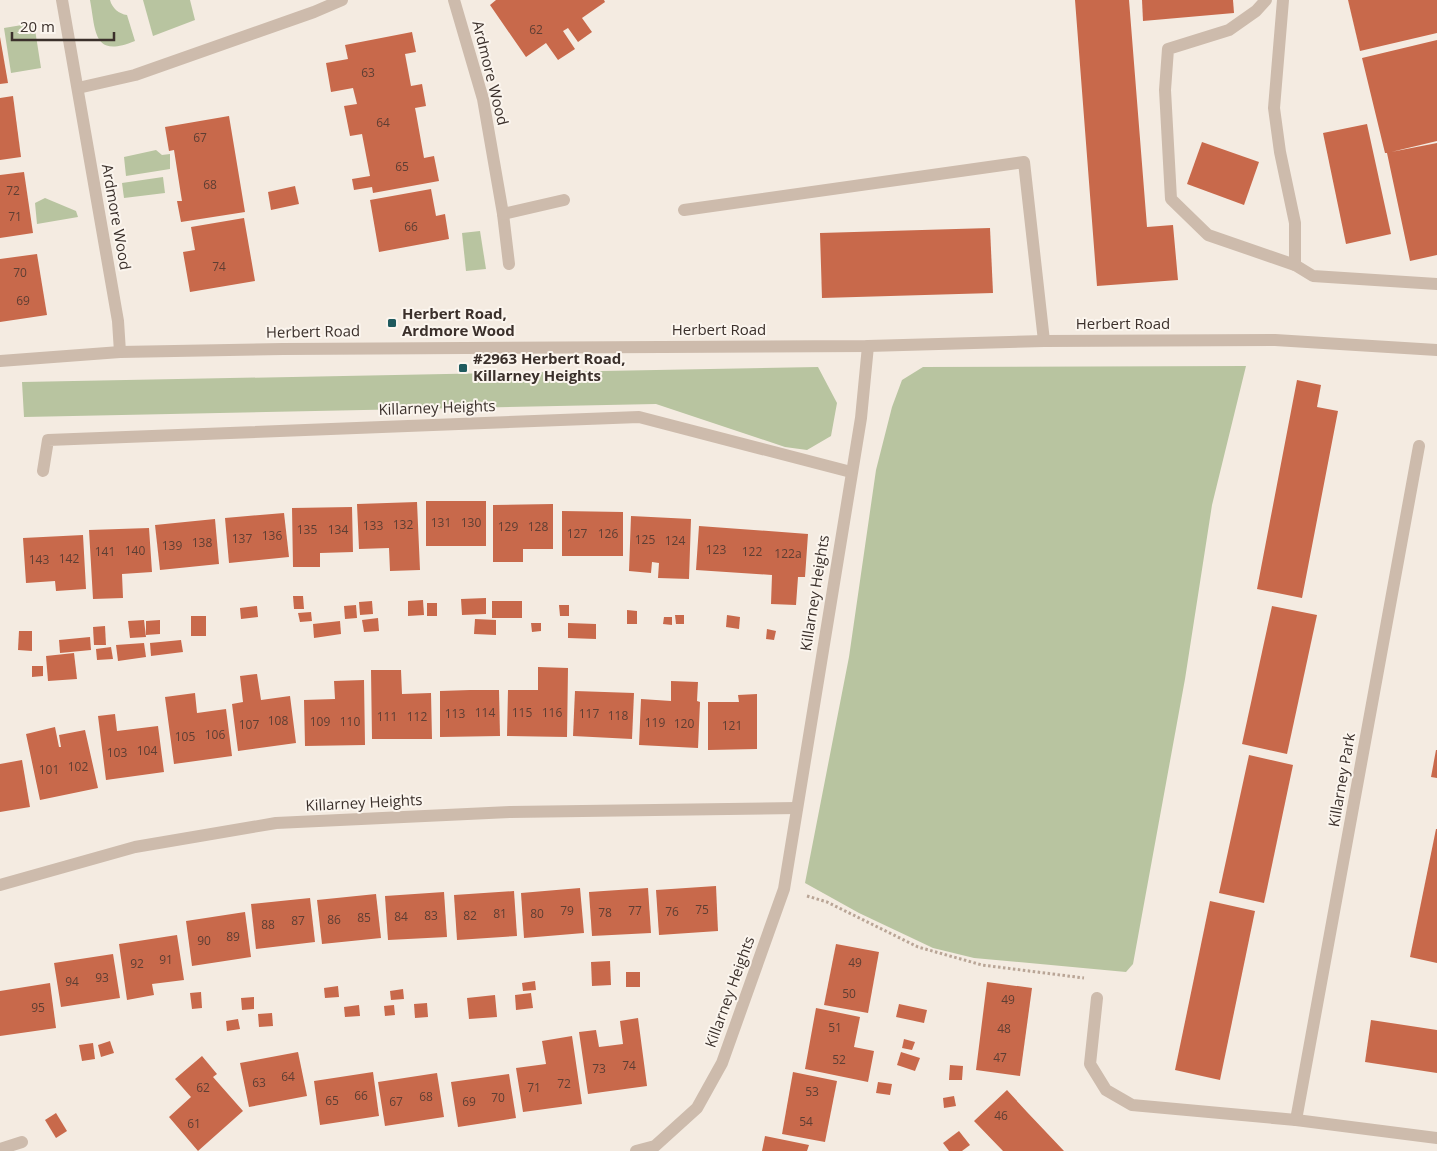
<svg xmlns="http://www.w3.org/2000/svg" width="1437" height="1151" font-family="'Open Sans',sans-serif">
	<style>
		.green { fill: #b8c4a0 }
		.building { fill: #c8694b }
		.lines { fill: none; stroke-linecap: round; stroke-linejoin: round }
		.path { stroke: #b9a596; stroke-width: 3; stroke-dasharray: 2.5 2.5; stroke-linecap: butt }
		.service { stroke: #cdbbac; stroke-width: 12 }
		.minor { stroke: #cdbbac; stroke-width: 12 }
		.tertiary { stroke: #cdbbac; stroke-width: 12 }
		.poi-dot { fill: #1f5a5e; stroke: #fbf5ee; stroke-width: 2 }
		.labels { text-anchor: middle; stroke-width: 4; stroke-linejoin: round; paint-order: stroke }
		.number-label { font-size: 12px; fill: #5e3e33 }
		.street-label { font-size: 15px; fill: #3b302b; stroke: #fbf5ee }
		.poi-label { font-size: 15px; font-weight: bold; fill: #3b302b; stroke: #fbf5ee; text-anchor: start }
	</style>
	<rect width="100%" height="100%" fill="#f4ebe1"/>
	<!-- green -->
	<g class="green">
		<path d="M90,0H110C112,8 119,14 127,15L135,41C93,58 96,33 90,0Z"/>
		<polygon points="143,0 190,0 195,20 153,36"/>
		<polygon points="34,23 41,68 11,73 4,28"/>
		<polygon points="156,150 162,155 170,154 170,169 126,176 124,157"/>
		<polygon points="163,177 165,193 124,198 122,183"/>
		<polygon points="45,198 76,211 78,217 37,224 35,203"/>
		<polygon points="480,231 486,269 466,271 462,233"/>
		<polygon points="1246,366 1212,505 1185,679 1133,964 1126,972 974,958 933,948 859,913 805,883 849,657 876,470 892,407 902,380 923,367"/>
		<polygon points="818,367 837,403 831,436 807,450 785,447 656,404 24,417 22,382"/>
	</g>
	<!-- building -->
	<g class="building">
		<polygon points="496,0 604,0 605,2 582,18 592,32 578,42 568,28 563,31 575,49 558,60 546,43 526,57 490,5"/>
		<polygon points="1075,0 1129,0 1147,227 1173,225 1178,280 1097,286"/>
		<polygon points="1142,0 1233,0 1234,13 1143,21"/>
		<polygon points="1348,0 1437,0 1437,33 1360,51"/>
		<polygon points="412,32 416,52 405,54 411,86 422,84 426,106 415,108 416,113 424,158 434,156 439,181 373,193 372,187 354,190 352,179 370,176 362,134 350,136 344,106 357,104 353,88 331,92 326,63 348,59 345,45"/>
		<polygon points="0,37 8,83 0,84"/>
		<polygon points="1437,40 1437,141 1391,152 1437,143 1437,255 1410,261 1387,153 1385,153 1362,58"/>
		<polygon points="13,96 21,157 0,160 0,98"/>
		<polygon points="229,116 245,212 181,222 177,201 182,201 181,195 174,150 169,151 165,127"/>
		<polygon points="1367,124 1391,234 1346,244 1323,133"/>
		<polygon points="1202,142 1259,162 1244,205 1187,184"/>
		<polygon points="24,172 33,233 0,238 0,175"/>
		<polygon points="295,186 299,204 271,210 268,192"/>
		<polygon points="431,189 436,216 445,214 449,239 379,252 370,200"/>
		<polygon points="244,218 255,281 190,292 183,252 195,250 191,227"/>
		<polygon points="990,228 993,293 822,298 820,233"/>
		<polygon points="37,254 47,315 0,322 0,259"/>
		<polygon points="1297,380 1321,385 1317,407 1338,411 1302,598 1257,589"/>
		<rect x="426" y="501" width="60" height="45"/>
		<polygon points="417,502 420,570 390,571 389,548 359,549 357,504"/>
		<polygon points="553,504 553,549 523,549 523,562 493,562 493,505"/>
		<polygon points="352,507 353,552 320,553 320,567 293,567 292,508"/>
		<polygon points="562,511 623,512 623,556 562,556"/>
		<polygon points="284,513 289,557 229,563 225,518"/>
		<polygon points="631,516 691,519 689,579 658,578 659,563 652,562 651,573 629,571"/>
		<polygon points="215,519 219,564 160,570 155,525"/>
		<polygon points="699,526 808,534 805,577 798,577 796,605 771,604 772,575 696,570"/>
		<polygon points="149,528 152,572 122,574 123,598 93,599 89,530"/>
		<polygon points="83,535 86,589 56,591 55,581 26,583 23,538"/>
		<polygon points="293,596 303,596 304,609 294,609"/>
		<polygon points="486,598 486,614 462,615 461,599"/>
		<polygon points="423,600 424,615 408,616 408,601"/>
		<polygon points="372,601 373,614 360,615 359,602"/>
		<rect x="492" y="601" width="30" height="17"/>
		<rect x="427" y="603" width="10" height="13"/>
		<polygon points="356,605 357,618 345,619 344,606"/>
		<polygon points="559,605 569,605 569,616 560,616"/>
		<polygon points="257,606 258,617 241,619 240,608"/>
		<polygon points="1272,606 1317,615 1287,754 1242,744"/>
		<polygon points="627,610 637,611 637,624 627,624"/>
		<polygon points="311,612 312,621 300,622 298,613"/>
		<polygon points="675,615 684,615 684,624 676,624"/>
		<polygon points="727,615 740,617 739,629 726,627"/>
		<rect x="191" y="616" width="15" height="20"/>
		<polygon points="664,617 672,617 672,625 663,624"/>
		<polygon points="378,618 379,631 364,632 362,620"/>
		<polygon points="475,619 496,620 496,635 474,634"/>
		<polygon points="144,620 146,637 130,638 128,621"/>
		<polygon points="160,620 160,634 146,635 146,621"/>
		<polygon points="340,621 341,634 314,638 313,624"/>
		<polygon points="531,623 541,623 541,631 532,632"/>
		<polygon points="568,623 596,624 596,639 568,638"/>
		<polygon points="105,626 106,645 94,645 93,627"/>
		<polygon points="767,629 776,631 774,640 766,639"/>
		<polygon points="19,631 32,631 32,651 18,650"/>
		<polygon points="90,637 91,650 60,653 59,640"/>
		<polygon points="181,640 183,652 151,656 150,643"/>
		<polygon points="144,643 146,657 118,661 116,645"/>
		<polygon points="111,647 113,659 97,660 96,649"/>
		<polygon points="74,653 77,679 48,681 46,656"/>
		<polygon points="32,666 43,666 43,676 32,677"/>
		<polygon points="538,667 568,668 567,737 507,736 508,690 538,690"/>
		<polygon points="371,670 401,670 402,694 431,693 432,739 372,739"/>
		<polygon points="257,674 261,700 290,696 296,743 238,751 232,704 243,702 240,676"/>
		<polygon points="364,680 365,745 305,746 304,700 335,699 334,681"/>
		<polygon points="671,681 698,682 697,701 700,702 698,748 639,745 641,699 671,701"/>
		<polygon points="470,690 499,690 500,736 440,737 440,691"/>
		<polygon points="575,691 634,693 632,739 573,736"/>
		<polygon points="195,693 197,713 226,709 232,756 174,764 165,697"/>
		<polygon points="757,694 757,749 708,750 708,702 739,702 738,695"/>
		<polygon points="115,714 117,731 158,726 164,772 106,780 98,716"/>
		<polygon points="55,727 59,747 61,747 59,735 85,730 98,788 40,800 26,734"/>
		<polygon points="1436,750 1437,750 1437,778 1431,777"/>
		<polygon points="1249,755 1293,765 1264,903 1219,893"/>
		<polygon points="22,760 30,807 0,812 0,764"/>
		<polygon points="1436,829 1437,829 1437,963 1410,957"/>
		<polygon points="716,886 718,931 659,935 656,890"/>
		<polygon points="580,888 584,933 524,938 521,893"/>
		<polygon points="648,888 651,933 592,936 589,892"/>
		<polygon points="514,891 517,936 457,940 454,895"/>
		<polygon points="444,892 447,937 388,940 385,896"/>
		<polygon points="376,894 381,938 322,944 317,900"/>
		<polygon points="310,898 315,942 256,949 251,904"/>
		<polygon points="1210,901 1255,911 1220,1080 1175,1070"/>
		<polygon points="245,912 251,957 192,966 186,921"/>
		<polygon points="177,935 184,980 152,984 154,995 127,1000 119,944"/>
		<polygon points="836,944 879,952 868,1013 824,1005"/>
		<polygon points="113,954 120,998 61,1007 54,963"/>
		<polygon points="610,961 611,985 592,986 591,962"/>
		<rect x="626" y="972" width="14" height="15"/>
		<polygon points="535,981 536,990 523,991 522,983"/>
		<polygon points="987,982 1032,988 1020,1076 976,1070"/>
		<polygon points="50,983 56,1028 0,1036 0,991"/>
		<polygon points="338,986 339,997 325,998 324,988"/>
		<polygon points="403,989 404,999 391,1000 390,991"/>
		<polygon points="201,992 202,1008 192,1009 190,993"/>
		<polygon points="531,993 533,1008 516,1010 515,995"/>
		<polygon points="495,995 497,1017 469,1019 467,998"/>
		<polygon points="254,997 254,1009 242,1010 241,998"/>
		<polygon points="427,1003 428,1017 415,1018 414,1004"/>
		<polygon points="899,1004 927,1010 924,1023 896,1017"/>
		<polygon points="359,1005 360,1016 345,1017 344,1007"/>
		<polygon points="394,1005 395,1015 385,1016 384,1006"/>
		<polygon points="816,1008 860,1017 854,1047 874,1051 868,1082 805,1069"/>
		<polygon points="272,1013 273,1026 259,1027 258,1014"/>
		<polygon points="638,1018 647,1086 588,1094 579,1032 596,1030 599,1047 623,1044 620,1021"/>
		<polygon points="238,1019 240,1029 227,1031 226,1021"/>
		<polygon points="1371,1020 1437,1030 1437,1073 1365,1062"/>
		<polygon points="572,1036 582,1104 523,1112 516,1068 546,1064 542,1041"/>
		<polygon points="904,1039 915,1042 912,1050 902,1048"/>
		<polygon points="110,1041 114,1053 101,1057 98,1045"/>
		<polygon points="93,1043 95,1059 82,1061 79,1045"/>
		<polygon points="298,1052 307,1096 249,1107 240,1063"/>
		<polygon points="901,1052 920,1058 915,1071 897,1065"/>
		<polygon points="202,1056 217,1074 213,1077 243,1111 198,1151 169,1117 191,1097 175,1079"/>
		<polygon points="950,1065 963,1066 962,1080 949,1080"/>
		<polygon points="373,1072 379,1116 320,1125 314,1081"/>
		<polygon points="793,1072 837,1081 825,1142 782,1134"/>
		<polygon points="437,1073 444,1117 385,1126 378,1082"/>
		<polygon points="509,1074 516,1118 458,1127 451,1082"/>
		<polygon points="878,1082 892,1084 890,1095 876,1093"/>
		<polygon points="1007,1090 1027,1112 1064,1151 1003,1151 974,1121"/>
		<polygon points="954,1096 956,1106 944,1108 943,1098"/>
		<polygon points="56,1113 67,1131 56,1138 45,1120"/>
		<polygon points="959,1131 970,1145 962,1151 949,1151 943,1143"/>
		<polygon points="765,1136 809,1145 807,1151 762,1151"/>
	</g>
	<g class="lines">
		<!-- path -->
		<polyline class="path" points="807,896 827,902 918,947 982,965 1084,978"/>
		<!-- service -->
		<g class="service">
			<polyline points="1266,0 1256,11 1229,30 1168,49 1165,90 1171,199 1208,235 1295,265 1313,276 1437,284"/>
			<polyline points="1283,0 1274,108 1280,152 1295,223 1295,265"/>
			<polyline points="684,210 1024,162 1044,341"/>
		</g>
		<!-- minor -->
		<g class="minor">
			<polyline points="62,0 118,321 120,352"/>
			<polyline points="454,0 483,99 503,214 509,264"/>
			<polyline points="78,88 135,75 314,12 342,0"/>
			<polyline points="503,214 564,200"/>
			<polyline points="43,471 48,440 639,417 851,472"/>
			<polyline points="0,885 135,847 276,823 510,812 797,808"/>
			<polyline points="1097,998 1090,1064 1106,1090 1132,1105 1296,1120 1437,1138"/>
			<polyline points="1296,1120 1419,446"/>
			<polyline points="0,1149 22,1142"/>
			<polyline points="636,1151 655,1146 697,1108 722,1063 784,889 861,418 868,346"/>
		</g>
		<!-- tertiary -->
		<polyline class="tertiary" points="0,361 120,352 283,349 868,346 1044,341 1275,340 1437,350"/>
	</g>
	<!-- markers -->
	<g class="poi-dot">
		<rect x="387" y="318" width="10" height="10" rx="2.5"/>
		<rect x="458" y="363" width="10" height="10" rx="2.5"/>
	</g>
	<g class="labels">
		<!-- number labels -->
		<g class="number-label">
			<text x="536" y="34">62</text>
			<text x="368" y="77">63</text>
			<text x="383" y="127">64</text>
			<text x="200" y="142">67</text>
			<text x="402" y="171">65</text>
			<text x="210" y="189">68</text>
			<text x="13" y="195">72</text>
			<text x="15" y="221">71</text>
			<text x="411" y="231">66</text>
			<text x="219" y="271">74</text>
			<text x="20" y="277">70</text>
			<text x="23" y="305">69</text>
			<text x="441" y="527">131</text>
			<text x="471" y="527">130</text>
			<text x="403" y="529">132</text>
			<text x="373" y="530">133</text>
			<text x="508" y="531">129</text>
			<text x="538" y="531">128</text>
			<text x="307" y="534">135</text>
			<text x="338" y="534">134</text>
			<text x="577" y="538">127</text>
			<text x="608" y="538">126</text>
			<text x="272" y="540">136</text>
			<text x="242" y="543">137</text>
			<text x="645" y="544">125</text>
			<text x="675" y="545">124</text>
			<text x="202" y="547">138</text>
			<text x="172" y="550">139</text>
			<text x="716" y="554">123</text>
			<text x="135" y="555">140</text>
			<text x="105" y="556">141</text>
			<text x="752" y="556">122</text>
			<text x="788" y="558">122a</text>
			<text x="69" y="563">142</text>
			<text x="39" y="564">143</text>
			<text x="485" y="717">114</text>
			<text x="522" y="717">115</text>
			<text x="552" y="717">116</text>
			<text x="455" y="718">113</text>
			<text x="589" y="718">117</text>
			<text x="618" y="720">118</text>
			<text x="387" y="721">111</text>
			<text x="417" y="721">112</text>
			<text x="278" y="725">108</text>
			<text x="320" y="726">109</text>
			<text x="350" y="726">110</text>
			<text x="655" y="727">119</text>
			<text x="684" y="728">120</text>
			<text x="249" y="729">107</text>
			<text x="732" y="730">121</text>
			<text x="215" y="739">106</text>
			<text x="185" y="741">105</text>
			<text x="147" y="755">104</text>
			<text x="117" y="757">103</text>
			<text x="78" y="771">102</text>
			<text x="49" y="774">101</text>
			<text x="702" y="914">75</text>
			<text x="567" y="915">79</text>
			<text x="635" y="915">77</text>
			<text x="672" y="916">76</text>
			<text x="605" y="917">78</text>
			<text x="500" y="918">81</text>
			<text x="537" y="918">80</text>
			<text x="431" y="920">83</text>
			<text x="470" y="920">82</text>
			<text x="401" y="921">84</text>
			<text x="364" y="922">85</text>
			<text x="334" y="924">86</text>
			<text x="298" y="925">87</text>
			<text x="268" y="929">88</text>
			<text x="233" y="941">89</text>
			<text x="204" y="945">90</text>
			<text x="166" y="964">91</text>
			<text x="855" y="967">49</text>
			<text x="137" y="968">92</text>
			<text x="102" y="982">93</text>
			<text x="72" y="986">94</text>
			<text x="849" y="998">50</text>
			<text x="1008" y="1004">49</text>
			<text x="38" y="1012">95</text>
			<text x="835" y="1032">51</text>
			<text x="1004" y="1033">48</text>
			<text x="1000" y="1062">47</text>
			<text x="839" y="1064">52</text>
			<text x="629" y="1070">74</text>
			<text x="599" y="1073">73</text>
			<text x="288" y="1081">64</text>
			<text x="259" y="1087">63</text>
			<text x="564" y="1088">72</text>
			<text x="203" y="1092">62</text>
			<text x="534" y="1092">71</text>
			<text x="812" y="1096">53</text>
			<text x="361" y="1100">66</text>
			<text x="426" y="1101">68</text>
			<text x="498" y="1102">70</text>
			<text x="332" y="1105">65</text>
			<text x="396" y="1106">67</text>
			<text x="469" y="1106">69</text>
			<text x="1001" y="1120">46</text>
			<text x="806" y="1126">54</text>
			<text x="194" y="1128">61</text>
		</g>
		<!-- street labels -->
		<g class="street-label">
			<text transform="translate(490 73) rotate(76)" y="5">Ardmore Wood</text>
			<text transform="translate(116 217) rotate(80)" y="5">Ardmore Wood</text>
			<text x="1123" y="329">Herbert Road</text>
			<text x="719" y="335">Herbert Road</text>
			<text transform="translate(313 332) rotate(-1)" y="5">Herbert Road</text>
			<text transform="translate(437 408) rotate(-2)" y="5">Killarney Heights</text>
			<text transform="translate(815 593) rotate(-81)" y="5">Killarney Heights</text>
			<text transform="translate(1342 780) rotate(-80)" y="5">Killarney Park</text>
			<text transform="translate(364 803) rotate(-3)" y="5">Killarney Heights</text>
			<text transform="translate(730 992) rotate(-70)" y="5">Killarney Heights</text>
		</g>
		<!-- poi labels -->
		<g class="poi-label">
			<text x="402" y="319">Herbert Road,<tspan x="402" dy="17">Ardmore Wood</tspan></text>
			<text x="473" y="364">#2963 Herbert Road,<tspan x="473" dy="17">Killarney Heights</tspan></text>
		</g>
	</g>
	<!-- scale -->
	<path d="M12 32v8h102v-8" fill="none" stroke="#3b302b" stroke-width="2.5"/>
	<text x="20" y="32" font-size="15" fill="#3b302b" stroke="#fbf5ee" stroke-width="4" paint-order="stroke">20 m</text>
</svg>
